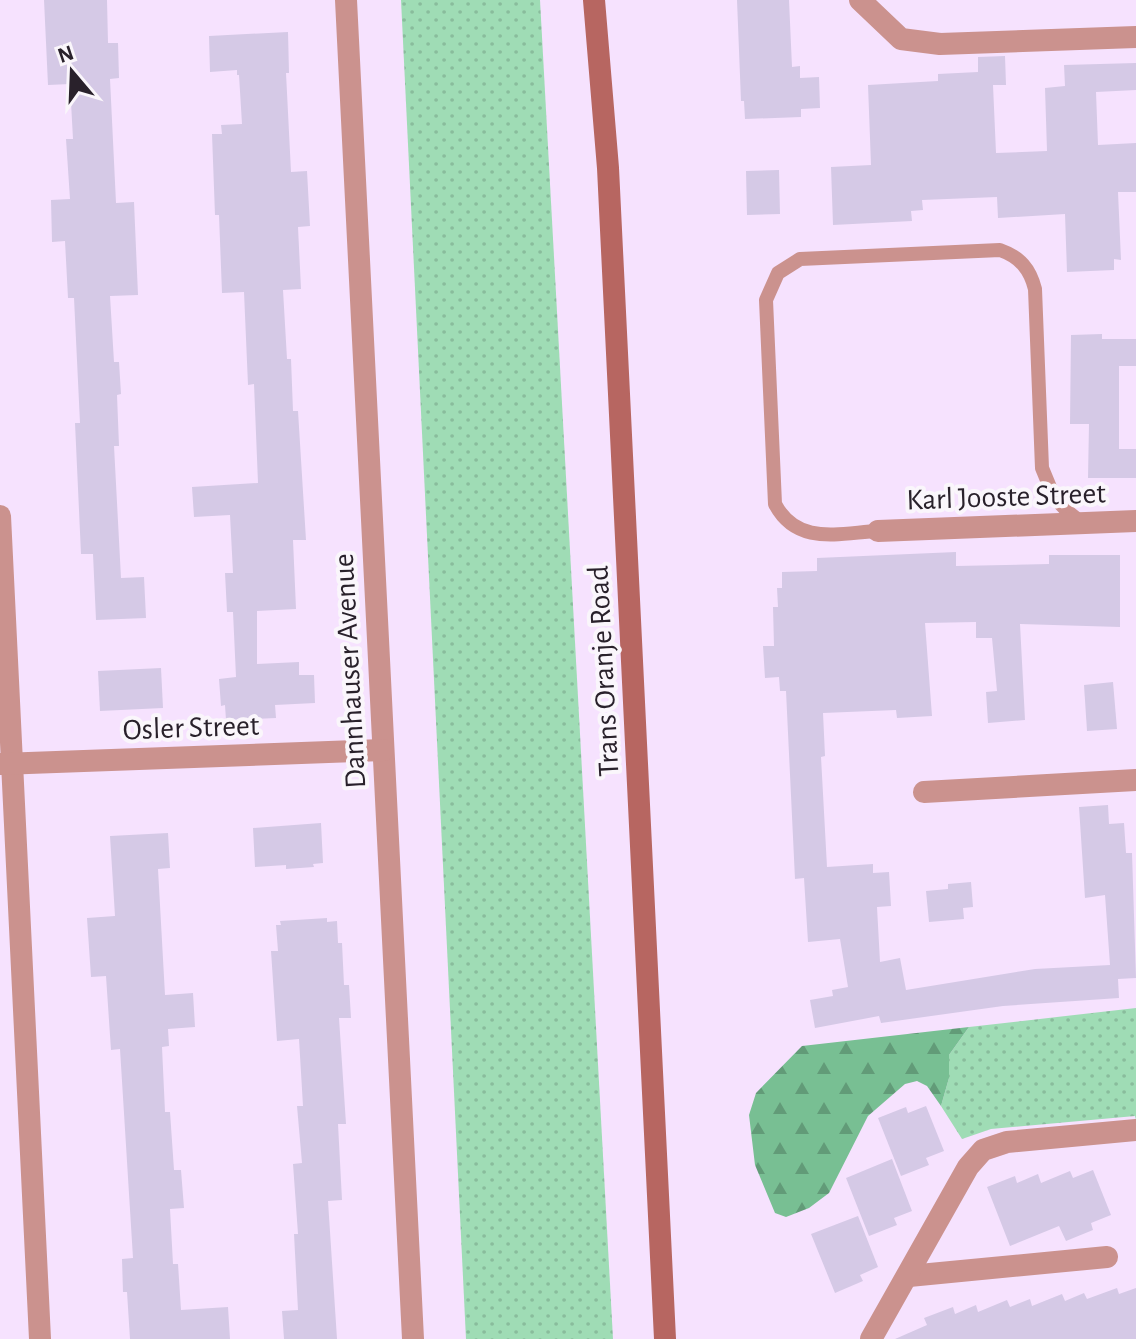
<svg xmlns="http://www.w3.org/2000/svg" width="1136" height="1339" font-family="'Alegreya Sans',sans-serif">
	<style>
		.grass { fill: url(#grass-dots) }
		.forest { fill: url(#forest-firs) }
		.building { fill: #d5c9e6 }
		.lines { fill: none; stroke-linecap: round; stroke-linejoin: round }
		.service { stroke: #cb928e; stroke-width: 14 }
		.minor { stroke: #cb928e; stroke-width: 22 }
		.secondary { stroke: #b76661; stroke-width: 22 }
		.labels { text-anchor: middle; stroke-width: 8; stroke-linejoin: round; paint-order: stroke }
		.street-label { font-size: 30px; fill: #29212b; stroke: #faf6fb }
	</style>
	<defs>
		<pattern id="grass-dots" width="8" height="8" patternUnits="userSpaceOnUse" patternTransform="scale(2)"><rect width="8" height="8" fill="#9fdcb5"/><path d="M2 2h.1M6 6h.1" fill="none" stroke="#89bc9c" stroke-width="1.8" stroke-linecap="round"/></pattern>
		<pattern id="forest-firs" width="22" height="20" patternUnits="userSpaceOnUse" patternTransform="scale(2)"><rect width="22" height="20" fill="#78bf93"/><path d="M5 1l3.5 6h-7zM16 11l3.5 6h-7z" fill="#629b78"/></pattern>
	</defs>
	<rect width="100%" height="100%" fill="#f6e2fe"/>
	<!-- grass -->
	<g class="grass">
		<polygon points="401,0 540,0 613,1339 466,1339"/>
		<polygon points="1136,1008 1136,1120 1135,1116 991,1129 962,1139 941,1106 949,1078 949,1055 969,1027"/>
	</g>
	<!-- forest -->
	<polygon class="forest" points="969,1027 949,1055 949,1078 941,1106 927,1086 917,1081 905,1084 868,1116 829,1193 809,1208 786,1217 775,1213 755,1165 749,1115 756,1093 802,1046"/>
	<!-- building -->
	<g class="building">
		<polygon points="44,0 107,0 108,43 118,43 119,78 110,79 116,203 134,202 138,295 110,296 114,362 119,362 121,394 117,395 119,446 114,446 121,578 144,577 146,618 96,620 93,554 81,554 75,423 80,423 74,298 68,298 65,241 52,242 51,200 70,199 66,139 73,139 70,84 48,85"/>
		<polygon points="737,0 789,0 792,67 800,66 800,78 819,77 820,108 801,109 801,117 745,119 744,101 741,101"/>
		<polygon points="288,32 289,73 286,73 291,172 307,171 310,226 298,227 301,289 283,290 287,359 291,359 293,411 298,411 306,540 293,540 296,609 257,611 257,664 299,662 299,675 314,675 315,703 275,705 276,718 226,720 225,705 221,706 219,679 236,677 233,612 227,612 225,573 233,573 230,515 194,517 192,487 258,483 254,384 248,385 244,292 222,293 219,215 215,215 212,134 222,134 221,125 242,124 239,75 237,75 237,70 210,72 209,36"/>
		<polygon points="1005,56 1006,85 993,85 996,153 1047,151 1045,88 1065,86 1064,65 1136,63 1136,90 1096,92 1098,145 1136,143 1136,192 1118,192 1121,260 1114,259 1114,270 1067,272 1065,214 998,218 997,197 922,200 923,210 911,211 912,221 833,225 831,167 871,165 868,85 938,81 938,74 978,72 978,57"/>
		<polygon points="779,170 780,214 747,215 746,171"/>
		<polygon points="1102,334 1102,339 1136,339 1136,366 1119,366 1119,449 1136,449 1136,478 1088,478 1089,424 1070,424 1071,335"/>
		<polygon points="956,552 956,566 1049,564 1049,555 1120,555 1120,627 1020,624 1025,720 988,723 986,692 997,691 992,638 976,638 976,622 925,623 932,716 897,718 896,710 823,713 825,756 821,757 827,867 873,864 873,873 889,872 891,906 877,907 880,962 900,958 906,990 1035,969 1110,965 1105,895 1085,898 1079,807 1108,805 1109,824 1124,823 1126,853 1132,853 1136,978 1118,979 1119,998 1003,1006 881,1023 879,1016 815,1028 810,1000 833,996 832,990 848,987 840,939 808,942 804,878 795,879 786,691 780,691 779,677 765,678 763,646 774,646 773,607 778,607 777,588 782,588 782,572 817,571 817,558"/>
		<polygon points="161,668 163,708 100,711 98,671"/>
		<polygon points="1113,682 1117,729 1087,731 1084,685"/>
		<polygon points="321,823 323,863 313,864 314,867 286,869 286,865 255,867 253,828"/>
		<polygon points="168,833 170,868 158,869 165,995 193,993 195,1027 168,1029 169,1046 162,1047 165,1112 170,1112 174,1170 181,1170 184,1208 170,1209 173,1264 178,1264 181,1310 228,1307 230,1339 130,1339 127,1292 123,1292 122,1259 133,1258 120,1049 111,1050 106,976 91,977 87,918 115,916 110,836"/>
		<polygon points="971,882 973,907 963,908 964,919 929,922 926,891 948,889 948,884"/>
		<polygon points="327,918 327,922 337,921 338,943 342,943 344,985 349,985 351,1018 339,1018 346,1124 338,1124 342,1200 328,1201 337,1339 284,1339 282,1311 298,1310 294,1234 298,1234 293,1164 302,1163 297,1106 303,1106 299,1039 277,1041 271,951 278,951 276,925 281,925 280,921"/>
		<polygon points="926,1106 944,1151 926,1158 929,1165 901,1176 878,1118 906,1107 908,1113"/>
		<polygon points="892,1159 912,1211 894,1218 897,1225 869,1236 846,1178"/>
		<polygon points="1093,1170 1111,1215 1091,1223 1093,1230 1066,1241 1059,1226 1010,1246 987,1187 1015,1176 1017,1183 1038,1174 1041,1183 1070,1171 1073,1178"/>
		<polygon points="858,1216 878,1267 860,1275 863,1281 835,1293 811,1234"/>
		<polygon points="1117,1288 1119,1294 1136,1288 1136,1339 895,1339 927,1325 924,1318 953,1307 955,1314 976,1305 978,1312 1007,1300 1010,1307 1030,1299 1032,1306 1062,1294 1065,1301 1084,1293 1087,1299"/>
	</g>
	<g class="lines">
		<!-- service -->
		<path class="service" d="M878,531C839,533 797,546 775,504L766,300L778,273L800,259L1000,250C1020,257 1030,269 1035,289L1042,468L1054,497L1067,511L1082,523"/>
		<!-- minor -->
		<g class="minor">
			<polyline points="346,0 413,1339"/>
			<polyline points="860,0 901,39 940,44 1136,37"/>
			<polyline points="0,516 40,1339"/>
			<polyline points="878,531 1136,521"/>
			<polyline points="1,764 383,750"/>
			<polyline points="924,792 1136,780"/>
			<polyline points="909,1276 1107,1257"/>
			<polyline points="871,1339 968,1167 983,1150 1007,1142 1136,1130"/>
		</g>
		<!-- secondary -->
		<polyline class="secondary" points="594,0 608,168 665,1339"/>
	</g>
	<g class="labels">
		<!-- street labels -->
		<g class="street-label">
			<text transform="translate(1006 496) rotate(-2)" y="10">Karl Jooste Street</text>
			<text transform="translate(349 671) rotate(-93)" y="10">Dannhauser Avenue</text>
			<text transform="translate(603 671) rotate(-93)" y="10">Trans Oranje Road</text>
			<text transform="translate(191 727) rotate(-2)" y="10">Osler Street</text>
		</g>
	</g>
	<!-- north arrow -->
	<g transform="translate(72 72) rotate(341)" stroke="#faf6fb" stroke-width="6" paint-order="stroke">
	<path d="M0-6L14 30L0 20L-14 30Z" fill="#29212b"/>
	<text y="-12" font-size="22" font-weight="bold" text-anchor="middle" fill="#29212b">N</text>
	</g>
</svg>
